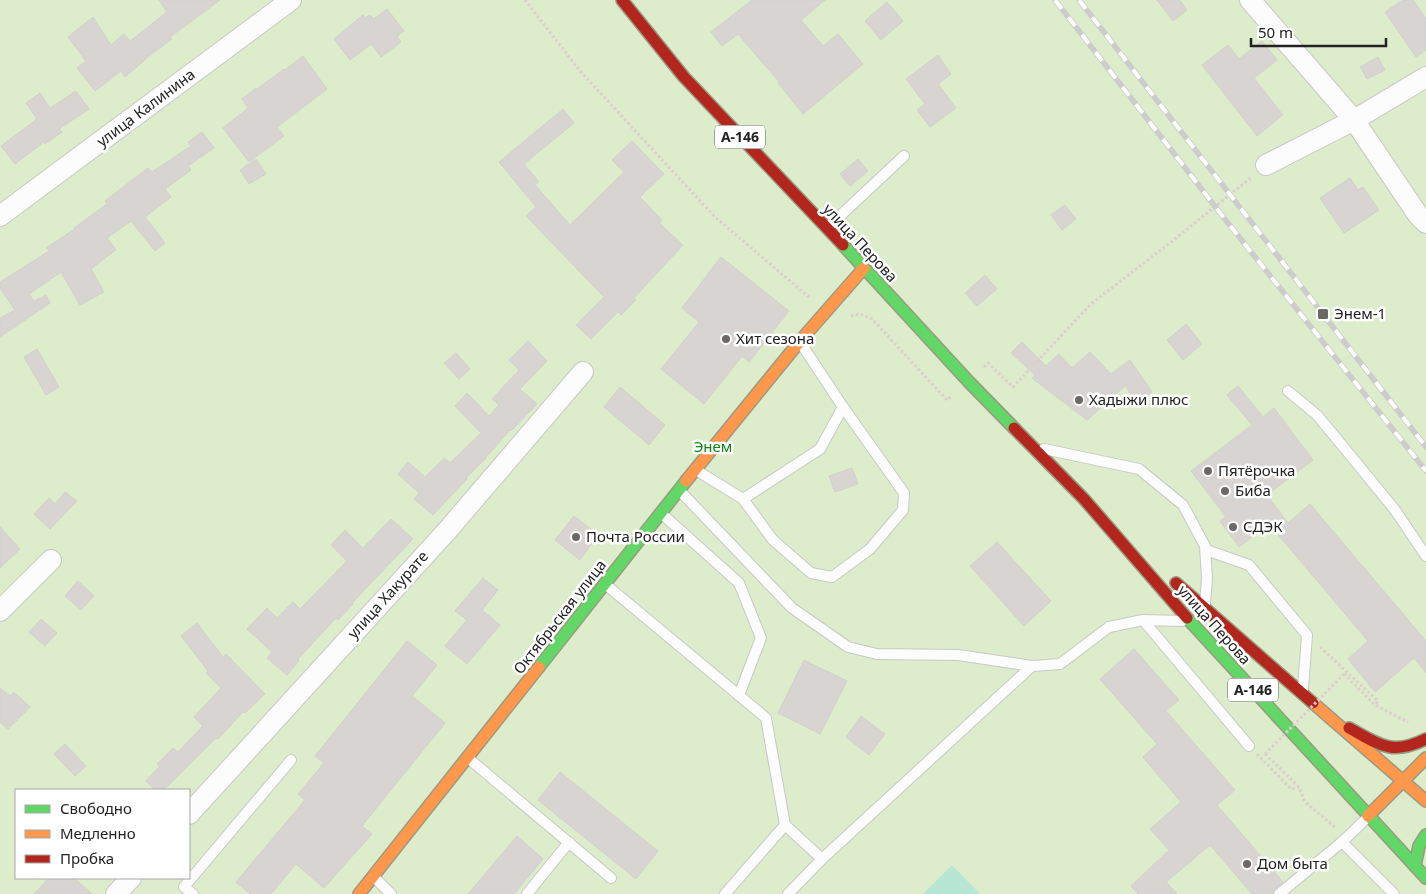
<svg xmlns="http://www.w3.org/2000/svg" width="1426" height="894" font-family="'Noto Sans',sans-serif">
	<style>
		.grass { fill: #ddeccb; fill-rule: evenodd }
		.pitch { fill: #b7e6d2 }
		.building { fill: #d7d4d2; stroke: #d3d0cc }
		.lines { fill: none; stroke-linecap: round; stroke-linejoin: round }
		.lane-casing { stroke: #c9c8c7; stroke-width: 12 }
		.street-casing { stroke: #c9c8c7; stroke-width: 22 }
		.fast-casing { stroke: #999a82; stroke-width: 14 }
		.slow-casing { stroke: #999a82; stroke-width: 14 }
		.jam-casing { stroke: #999a82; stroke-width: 14 }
		.path { stroke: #dccecd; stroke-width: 3; stroke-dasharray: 2.5 2.5; stroke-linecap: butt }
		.lane { stroke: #fdfcfc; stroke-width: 10 }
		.street { stroke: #fdfcfc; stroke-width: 20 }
		.fast { stroke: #63d668; stroke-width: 11 }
		.slow { stroke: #ff974d; stroke-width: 11 }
		.jam { stroke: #b3261e; stroke-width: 11 }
		.rail-casing { stroke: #ccc; stroke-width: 5.5 }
		.rail { stroke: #fff; stroke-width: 4; stroke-dasharray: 11; stroke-linecap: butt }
		.path-bridge { stroke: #dccecd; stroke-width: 3; stroke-dasharray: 2.5 2.5; stroke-linecap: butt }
		.poi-dot { fill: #6a6968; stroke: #fff; stroke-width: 2 }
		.labels { text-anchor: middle; stroke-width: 5; stroke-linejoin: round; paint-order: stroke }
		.shield { fill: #fff; stroke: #646464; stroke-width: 1 }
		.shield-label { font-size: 14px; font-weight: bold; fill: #222 }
		.street-label { font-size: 15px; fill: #222; stroke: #fff }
		.poi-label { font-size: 15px; fill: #222; stroke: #fff; text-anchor: start }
		.park-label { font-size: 15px; fill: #0c8416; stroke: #fff }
	</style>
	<rect width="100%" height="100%" fill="#f0eeeb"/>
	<!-- grass -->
	<path class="grass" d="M0,0H1426V894H0ZM16,790H189V878H16Z"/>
	<!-- pitch -->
	<polygon class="pitch" points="952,865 980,894 923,894"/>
	<!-- building -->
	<g class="building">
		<polygon points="159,0 220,0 170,37 172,39 145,59 145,60 125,77 121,71 95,91 77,68 86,61 68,37 93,17 111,45 124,34 130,41 167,12"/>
		<polygon points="752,0 825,0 801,20 823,46 838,34 863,64 803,114 778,83 779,82 738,34 722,46 711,32"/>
		<polygon points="1157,0 1180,0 1187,10 1173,21"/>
		<polygon points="1403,0 1413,0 1426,19 1426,50 1416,57 1385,12"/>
		<polygon points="887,2 903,21 881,40 865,21"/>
		<polygon points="387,9 404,31 397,36 401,42 381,57 371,44 350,60 334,39 363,15 365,18 370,15 374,19"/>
		<polygon points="1262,41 1277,60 1254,78 1283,115 1257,136 1202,65 1228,45 1239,59"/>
		<polygon points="938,55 951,74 938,84 956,108 930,127 917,110 925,104 906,79"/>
		<polygon points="303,56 327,89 277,127 284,136 249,162 223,128 248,108 242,99 256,88 257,89 284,69 285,70"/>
		<polygon points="1378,57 1385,70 1367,79 1360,67"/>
		<polygon points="76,91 89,109 59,129 62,132 45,144 44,142 15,164 1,146 37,119 26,103 40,93 50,108"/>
		<polygon points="563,109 574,123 524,164 539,182 535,185 570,225 624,172 612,160 632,141 664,174 640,197 662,220 659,223 683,245 634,298 636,300 621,315 618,312 591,339 576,325 604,297 526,216 536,207 499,162"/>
		<polygon points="202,132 214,148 188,166 191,170 165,189 171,197 145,217 165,243 155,251 131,221 107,238 116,250 91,269 104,292 80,305 61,272 29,294 34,301 46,295 50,303 0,337 0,318 15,310 0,288 0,282 49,251 46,248 75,229 74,228 107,204 105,201 148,168 152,172 191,146 188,142"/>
		<polygon points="256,159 266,174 249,184 240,170"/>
		<polygon points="858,159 868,171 850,186 840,174"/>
		<polygon points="1350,178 1358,190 1363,187 1379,210 1344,233 1320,198"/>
		<polygon points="1065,205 1076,219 1062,230 1051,215"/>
		<polygon points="721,257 789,311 749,362 742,356 704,404 661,369 699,322 682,308"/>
		<polygon points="985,275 997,289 977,306 965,293"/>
		<polygon points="1186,324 1202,344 1183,360 1167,340"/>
		<polygon points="528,341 547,361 520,389 537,404 511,431 510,430 486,457 486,458 466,478 467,479 433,515 414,499 419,493 398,474 408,462 425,477 444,458 450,463 481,433 455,406 467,393 489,416 499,405 492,399 519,370 509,360"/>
		<polygon points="1022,342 1046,366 1059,354 1072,368 1090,352 1111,374 1130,360 1152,392 1137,403 1125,386 1087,420 1032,378 1035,375 1011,353"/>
		<polygon points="37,349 59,387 46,395 24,357"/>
		<polygon points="456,353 470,369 459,379 444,363"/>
		<polygon points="1238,386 1263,417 1274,408 1313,460 1267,495 1288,523 1310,504 1426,641 1426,673 1414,658 1375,692 1348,659 1368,641 1269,524 1239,547 1220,521 1226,517 1191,471 1252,425 1227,395"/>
		<polygon points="620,387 665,425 649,445 604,407"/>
		<polygon points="852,468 858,484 835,492 829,476"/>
		<polygon points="65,492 77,501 50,529 34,514 49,498 55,504"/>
		<polygon points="574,516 598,535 580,560 555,540"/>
		<polygon points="391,519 413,539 352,603 353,604 338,620 336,618 298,659 299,661 287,675 267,658 272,652 247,629 267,608 277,618 293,602 300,609 347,561 331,545 345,530 363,548"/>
		<polygon points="0,527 20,549 0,568"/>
		<polygon points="997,542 1051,601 1024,626 970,566"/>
		<polygon points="483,578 498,590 482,610 500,625 467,664 445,646 467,620 455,611"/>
		<polygon points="78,581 94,596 81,610 65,596"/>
		<polygon points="41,619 57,633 45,646 29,632"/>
		<polygon points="197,623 223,657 226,654 265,694 245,713 243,712 218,739 216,738 164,790 155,790 146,781 160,766 157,764 173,748 178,752 203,726 194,717 221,688 206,673 208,671 181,636"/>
		<polygon points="407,641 437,665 412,696 445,723 362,826 372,834 324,888 296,864 271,894 250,894 236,882 305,800 298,794 324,763 315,756"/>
		<polygon points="1134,649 1179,700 1166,711 1235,790 1217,805 1283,882 1274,889 1272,894 1252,894 1210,845 1166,882 1177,894 1138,894 1131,886 1169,850 1150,829 1181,802 1143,757 1157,744 1100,679"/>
		<polygon points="804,660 847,681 820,734 778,713"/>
		<polygon points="0,688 10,696 14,692 30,707 8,729 0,722"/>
		<polygon points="861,716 885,734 869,755 846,737"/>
		<polygon points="65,744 86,766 75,776 54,754"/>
		<polygon points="560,772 658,851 636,879 538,800"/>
		<polygon points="517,836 543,859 514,894 468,894"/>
		<polygon points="49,878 74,878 92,894 34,894"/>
	</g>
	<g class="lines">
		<defs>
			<g id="lane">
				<polyline points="827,228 904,156"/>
				<polyline points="1288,391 1317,415 1341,444 1395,510 1426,556"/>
				<polyline points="1044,449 1139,469 1183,505 1205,546 1207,579 1205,603"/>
				<polyline points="696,470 743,499 820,449 843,407 800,342"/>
				<polyline points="680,491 792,608 848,647 877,654 958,655 1032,666 1060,664 1109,627 1143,620 1183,621"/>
				<polyline points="743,499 773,540 811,573 832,577 870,549 903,510 904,493 843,407"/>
				<polyline points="662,514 739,583 761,638 739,695"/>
				<polyline points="1206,550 1249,565 1307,635 1303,688"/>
				<polyline points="605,584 766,718 785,825 822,859 1032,666"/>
				<polyline points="1143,620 1249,746"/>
				<polyline points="468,758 611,878"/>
				<polyline points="1342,842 1394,894"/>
				<polyline points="374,877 391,894"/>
				<polyline points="193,894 184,887 291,760"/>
				<polyline points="527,894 569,842"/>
				<polyline points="725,894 785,825"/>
				<polyline points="788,894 822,859"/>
				<polyline points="1279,894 1342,842 1368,817"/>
			</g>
			<g id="street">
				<polyline points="1250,0 1354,120 1418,215 1426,223"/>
				<polyline points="1266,165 1354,120 1426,77"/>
				<polyline points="0,216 291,0"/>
				<polyline points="0,611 51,560"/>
				<polyline points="189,814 446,532 583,372"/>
				<polyline points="116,894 131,878"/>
			</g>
			<g id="fast">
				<polyline points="843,245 969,382 1014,428"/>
				<polyline points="1187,618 1426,878"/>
				<polyline points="539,667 686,481"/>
				<polyline points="1415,866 1419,846 1426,835"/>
			</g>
			<g id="slow">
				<polyline points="686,481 800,341 864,268"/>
				<polyline points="1313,703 1426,801"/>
				<polyline points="1368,816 1426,758"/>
				<polyline points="359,894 539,667"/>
			</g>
			<g id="jam">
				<polyline points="622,0 684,77 843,245"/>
				<polyline points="1014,428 1084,499 1187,618"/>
				<polyline points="1176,583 1313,703"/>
				<path d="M1349,728C1380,745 1392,756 1426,739"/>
			</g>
		</defs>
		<!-- lane casing -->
		<use href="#lane" class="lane-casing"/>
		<!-- street casing -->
		<use href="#street" class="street-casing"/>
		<!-- fast casing -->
		<use href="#fast" class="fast-casing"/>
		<!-- slow casing -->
		<use href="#slow" class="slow-casing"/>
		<!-- jam casing -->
		<use href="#jam" class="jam-casing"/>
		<!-- path -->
		<g class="path">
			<polyline points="525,0 580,71 715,217 810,298"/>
			<polyline points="851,316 860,314 872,319 947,400 952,396"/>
			<polyline points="984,367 988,363 1013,387 1091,304 1171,242 1252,177"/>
			<polyline points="1320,647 1378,701 1375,705"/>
			<polyline points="1344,674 1375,705 1408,722"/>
			<polyline points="1257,754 1291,789 1299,787"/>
			<polyline points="1265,754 1299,787 1305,802 1336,828"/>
		</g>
		<!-- lane -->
		<use href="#lane" class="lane"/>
		<!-- street -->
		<use href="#street" class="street"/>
		<!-- fast -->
		<use href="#fast" class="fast"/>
		<!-- slow -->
		<use href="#slow" class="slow"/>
		<!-- jam -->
		<use href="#jam" class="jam"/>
		<defs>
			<g id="rail">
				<polyline points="1055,0 1224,218 1426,471"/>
				<polyline points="1079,0 1426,447"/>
			</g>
		</defs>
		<!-- rail casing -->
		<use href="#rail" class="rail-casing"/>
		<!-- rail -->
		<use href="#rail" class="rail"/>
		<!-- path-bridge -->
		<polyline class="path-bridge" points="1265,754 1344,674"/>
	</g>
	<!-- markers -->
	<g class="poi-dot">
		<rect x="1317" y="308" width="12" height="12" rx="2.5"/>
		<circle cx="726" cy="339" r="5"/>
		<circle cx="1079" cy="400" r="5"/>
		<circle cx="1208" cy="471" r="5"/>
		<circle cx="1225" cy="491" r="5"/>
		<circle cx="1233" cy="527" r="5"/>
		<circle cx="576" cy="537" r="5"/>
		<circle cx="1247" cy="864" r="5"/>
	</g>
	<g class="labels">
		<!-- shield labels -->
		<g class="shield">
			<rect x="715" y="125.5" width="50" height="23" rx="4"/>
			<rect x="1228" y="678.5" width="50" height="23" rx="4"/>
		</g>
		<g class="shield-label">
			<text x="740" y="142">А-146</text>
			<text x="1253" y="695">А-146</text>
		</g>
		<!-- street labels -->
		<g class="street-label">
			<text transform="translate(146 108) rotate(-37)" y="5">улица Калинина</text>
			<text transform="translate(860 243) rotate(47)" y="5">улица Перова</text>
			<text transform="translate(388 595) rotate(-48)" y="5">улица Хакурате</text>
			<text transform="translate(560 617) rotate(-52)" y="5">Октябрьская улица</text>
			<text transform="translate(1214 625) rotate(48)" y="5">улица Перова</text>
		</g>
		<!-- poi labels -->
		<g class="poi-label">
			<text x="1334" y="319">Энем-1</text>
			<text x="736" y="344">Хит сезона</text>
			<text x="1089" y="405">Хадыжи плюс</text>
			<text x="1218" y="476">Пятёрочка</text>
			<text x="1235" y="496">Биба</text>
			<text x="1243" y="532">СДЭК</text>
			<text x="586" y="542">Почта России</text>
			<text x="1257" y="869">Дом быта</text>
		</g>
		<!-- park labels -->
		<g class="park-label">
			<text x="713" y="452">Энем</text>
		</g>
	</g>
	<!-- legend -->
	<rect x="15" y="789" width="175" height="90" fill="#ffffff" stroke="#a7a7a7"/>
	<rect x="25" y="805" width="25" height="8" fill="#63d668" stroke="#a7a7a7"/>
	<text x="60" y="814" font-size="15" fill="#222222">Свободно</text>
	<rect x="25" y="830" width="25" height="8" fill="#ff974d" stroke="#a7a7a7"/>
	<text x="60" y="839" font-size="15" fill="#222222">Медленно</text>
	<rect x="25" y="855" width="25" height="8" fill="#b3261e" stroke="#a7a7a7"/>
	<text x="60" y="864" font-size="15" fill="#222222">Пробка</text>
	<!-- scale -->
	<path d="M1251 38v8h135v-8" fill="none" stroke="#222222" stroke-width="2.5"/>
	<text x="1258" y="38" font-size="15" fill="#222222" stroke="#ffffff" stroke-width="4" paint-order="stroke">50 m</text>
</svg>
